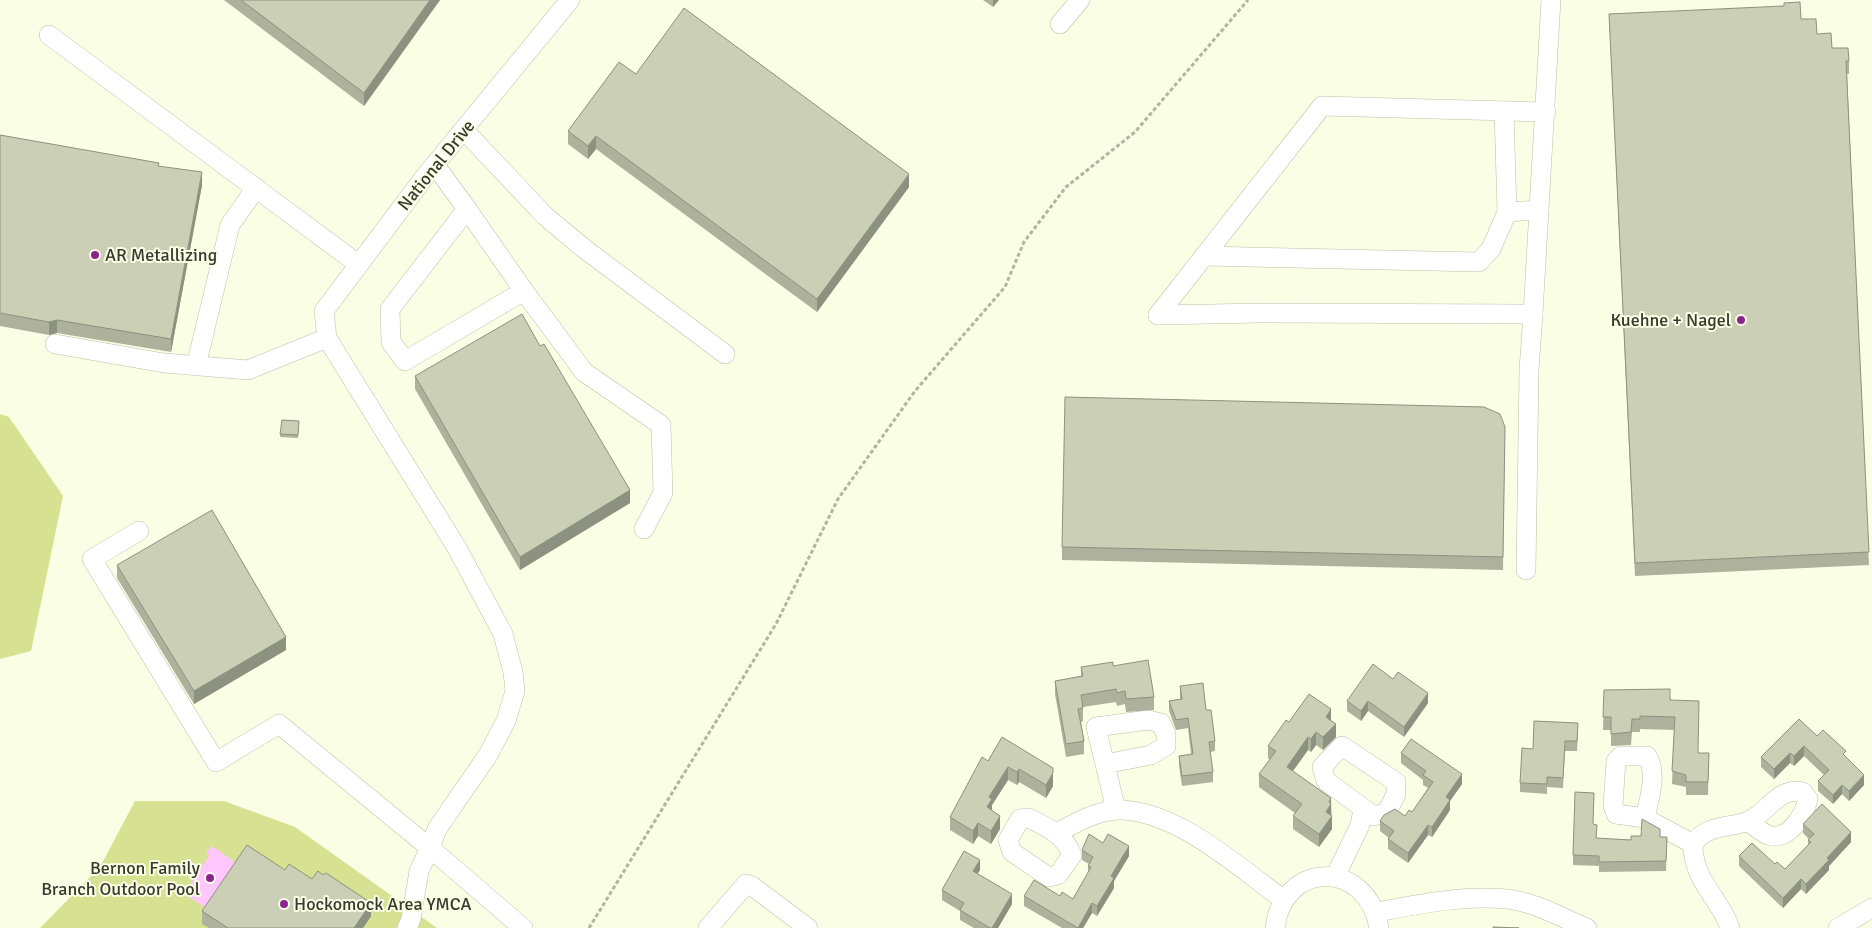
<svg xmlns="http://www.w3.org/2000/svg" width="1872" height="928" font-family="Signika,sans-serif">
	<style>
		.green { fill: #d6e291 }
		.water { fill: #ffc7fd }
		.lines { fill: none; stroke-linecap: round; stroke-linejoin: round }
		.minor-casing { stroke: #babfa6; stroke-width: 20 }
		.path { stroke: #b2b5a1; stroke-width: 3; stroke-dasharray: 4 2.5; stroke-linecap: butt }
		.minor { stroke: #fff; stroke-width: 19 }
		.wall { fill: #aeb29d }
		.shaded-wall { fill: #8d917f }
		.building { fill: #cacfb6; stroke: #8d917f }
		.poi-dot { fill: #8a248b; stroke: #fafee4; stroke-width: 2 }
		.labels { text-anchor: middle; stroke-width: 4; stroke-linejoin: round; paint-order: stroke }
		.street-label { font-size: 18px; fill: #383a30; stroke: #fafee4 }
		.poi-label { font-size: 18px; fill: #383a30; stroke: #fafee4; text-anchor: start }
	</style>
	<rect width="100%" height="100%" fill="#fafee4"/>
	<!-- green -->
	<g class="green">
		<polygon points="0,414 9,417 63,496 31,651 0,659"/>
		<polygon points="135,801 224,801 295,827 437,928 40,928 100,867"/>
	</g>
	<!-- water -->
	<polygon class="water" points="212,846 236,863 205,907 184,894 209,856 206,853"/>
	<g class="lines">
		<defs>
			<g id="minor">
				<polyline points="1060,24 1080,0"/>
				<polyline points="49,35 358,264"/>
				<polyline points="1504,111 1507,212"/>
				<polyline points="464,130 545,216 586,250 725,354"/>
				<polyline points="435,165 467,209 390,309 391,342 405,361 524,291 584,372 661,425 663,493 644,529"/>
				<polyline points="467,209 524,291"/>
				<polyline points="1204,256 1479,262 1491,249 1507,212 1539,210"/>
				<polyline points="1533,314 1551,0"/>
				<polyline points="1158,315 1260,313 1533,314 1529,370 1526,570"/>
				<polyline points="1158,315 1322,106 1546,112"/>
				<polyline points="55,344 164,363 248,370 327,338"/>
				<polyline points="196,366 230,225 256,188"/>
				<polyline points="139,531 92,559 216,762 279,724 430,848 437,829 488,755 506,721 515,691 513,672 503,634 457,548 327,338 324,311 423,179 570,0"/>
				<polygon points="1342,746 1396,782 1396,794 1387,812 1374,816 1326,781 1322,767"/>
				<polyline points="1105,764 1151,755 1166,746 1166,734 1161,723 1148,720 1096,727 1116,810"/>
				<path d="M1029,818C1048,828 1064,834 1072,855L1058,875L1049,877L1012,852L1008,840L1020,819Z"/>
				<path d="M1645,818C1649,799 1658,773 1647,756H1621L1616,761L1613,806L1616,814L1645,818L1693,844C1693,882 1719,896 1730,928"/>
				<path d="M1057,833C1075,823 1096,811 1117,810C1176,809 1238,867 1284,900"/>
				<path d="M1693,844C1706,825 1727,828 1746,822C1767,815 1777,786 1803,792L1808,799C1804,816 1788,842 1768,835C1761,832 1754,826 1748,821"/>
				<polyline points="1335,877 1360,825 1363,809"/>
				<path d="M1377,912C1420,904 1463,895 1507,899C1535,902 1562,918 1587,928"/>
				<polyline points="407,928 411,919 419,871 430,848 523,928"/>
				<polyline points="708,928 746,884 752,886 808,928"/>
				<path d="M1275,928C1283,860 1367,859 1379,928"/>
				<polyline points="1838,928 1872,908"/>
			</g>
		</defs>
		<!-- minor casing -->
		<use href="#minor" class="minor-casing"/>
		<!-- path -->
		<polyline class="path" points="589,928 776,624 838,499 915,391 1005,287 1024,242 1066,187 1135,132 1248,0"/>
		<!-- minor -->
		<use href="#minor" class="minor"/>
	</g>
	<!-- wall -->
	<g class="wall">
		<polygon points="224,0 440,0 364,106"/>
		<polygon points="983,0 999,0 993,7"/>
		<polygon points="1609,14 1801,19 1832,48 1849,61 1849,74 1847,74 1869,565 1635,576"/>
		<polygon points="636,74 909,187 817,312 596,149 588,159 568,144 568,131"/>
		<polygon points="0,135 159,166 202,185 171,352 57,333 49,335 0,326"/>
		<polygon points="415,376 630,503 520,570 415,389"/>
		<polygon points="282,420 299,421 298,438 280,437"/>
		<polygon points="1505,427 1503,570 1062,560 1062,547"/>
		<polygon points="117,565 286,650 194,704 117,578"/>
		<polygon points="1113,666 1154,697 1154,710 1126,712 1125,704 1117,706 1116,702 1083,707 1083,721 1081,722 1084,741 1084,754 1066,757 1055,694 1055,681 1081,676 1081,667"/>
		<polygon points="1180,686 1206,710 1215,741 1215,751 1210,752 1213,772 1213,782 1182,786 1179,766 1179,756 1191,754 1188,728 1176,730 1169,711 1169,701 1180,699"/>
		<polygon points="1604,690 1670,700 1698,753 1709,753 1708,795 1686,795 1686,787 1672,784 1674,730 1640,729 1640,732 1632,732 1631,745 1611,746 1611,730 1603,730"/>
		<polygon points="1347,701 1428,703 1404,737 1368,711 1361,721 1347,711"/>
		<polygon points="1331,720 1336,737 1323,750 1316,745 1311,752 1308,750 1293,771 1331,798 1332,829 1319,847 1293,829 1293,816 1295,813 1259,787 1259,774 1270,760 1268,758 1268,746 1289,722"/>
		<polygon points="1578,733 1577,751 1565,751 1563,788 1547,787 1547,794 1520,792 1520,783 1533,749"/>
		<polygon points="1817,736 1846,757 1864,785 1849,801 1842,794 1833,804 1818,791 1818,781 1824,775 1804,756 1794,766 1790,763 1774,779 1761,767 1761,757"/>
		<polygon points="1002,737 1053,786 1046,798 1019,782 1017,785 1008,780 992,805 992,811 1000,829 991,844 978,836 973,844 950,830 950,817 988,761"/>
		<polygon points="1401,753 1462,784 1450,800 1450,810 1432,837 1428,835 1408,863 1388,849 1388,839 1389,838 1380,831 1380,821 1405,816 1412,812 1428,788 1423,785 1423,780 1401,763"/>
		<polygon points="1593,824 1597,839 1631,840 1660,837 1667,837 1666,871 1599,872 1599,866 1573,865 1573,855"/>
		<polygon points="1803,824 1851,842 1829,866 1829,870 1806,894 1801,889 1783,908 1739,866 1739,856 1775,864 1785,869 1808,845 1808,840 1809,839 1803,833"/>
		<polygon points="1103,843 1129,856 1114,881 1114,888 1097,916 1092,913 1083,928 1062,928 1024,906 1024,896 1060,896 1073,899 1088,873 1088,866 1089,864 1082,860 1082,850"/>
		<polygon points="285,870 371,916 363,928 209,928 202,924 202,911"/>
		<polygon points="980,870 977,874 1012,904 998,928 974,928 960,920 960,911 942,900 942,890"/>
	</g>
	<!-- shaded-wall -->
	<g class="shaded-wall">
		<polygon points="430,0 440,0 364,106 364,93"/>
		<polygon points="993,0 999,0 993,7"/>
		<polygon points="596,136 596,149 588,159 588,146"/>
		<polygon points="202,172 202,185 171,352 171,339"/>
		<polygon points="909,174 909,187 817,312 817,299"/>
		<polygon points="57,320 57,333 49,335 49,322"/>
		<polygon points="630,490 630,503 520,570 520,557"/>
		<polygon points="286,637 286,650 194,704 194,691"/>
		<polygon points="1428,693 1428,703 1404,737 1404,727"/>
		<polygon points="1368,701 1368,711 1361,721 1361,711"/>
		<polygon points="1331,709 1331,722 1326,717"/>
		<polygon points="1336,724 1336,737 1323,750 1323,737"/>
		<polygon points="1316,732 1316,745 1311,752 1311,739"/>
		<polygon points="1308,737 1308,750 1287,779 1287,767"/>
		<polygon points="1804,746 1804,756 1794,766 1794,756"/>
		<polygon points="1790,753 1790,763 1774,779 1774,769"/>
		<polygon points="1008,767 1008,780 992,805 992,812 987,807 989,797"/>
		<polygon points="1019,769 1019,782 1017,785 1017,772"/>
		<polygon points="1053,773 1053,786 1046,798 1046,785"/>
		<polygon points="1462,774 1462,784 1446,807 1446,797"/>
		<polygon points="1864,775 1864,785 1849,801 1849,791"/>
		<polygon points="1842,785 1842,794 1833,804 1833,795"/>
		<polygon points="1331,798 1331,817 1326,812 1329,802"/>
		<polygon points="1450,800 1450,810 1432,837 1432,827"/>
		<polygon points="1000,816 1000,829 991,844 991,831"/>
		<polygon points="1332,816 1332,829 1319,847 1319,834"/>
		<polygon points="978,823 978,836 973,844 973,831"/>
		<polygon points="1428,825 1428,835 1408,863 1408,853"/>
		<polygon points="1851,832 1851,842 1829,866 1829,870 1806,894 1806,884 1827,858"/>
		<polygon points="1129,846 1129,856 1114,881 1114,888 1097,916 1097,906 1111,876"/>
		<polygon points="980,860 980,870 973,881 973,871"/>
		<polygon points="1801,879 1801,889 1783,908 1783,898"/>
		<polygon points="1012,894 1012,904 998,928 992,928"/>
		<polygon points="371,903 371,916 363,928 354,928"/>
		<polygon points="1092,903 1092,913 1083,928 1078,928"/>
	</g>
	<!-- building -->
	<g class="building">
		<polygon points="241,0 430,0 364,93"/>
		<polygon points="1800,2 1801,19 1816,19 1817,34 1831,33 1832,48 1848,48 1849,61 1846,61 1869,552 1635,563 1609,14 1784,6 1784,3"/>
		<polygon points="684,8 909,174 817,299 596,136 588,146 568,131 619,62 636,74"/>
		<polygon points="0,135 159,163 158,166 202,172 171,339 57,320 49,322 0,313"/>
		<polygon points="522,314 540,346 544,344 630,490 520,557 415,376"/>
		<polygon points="1065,397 1484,407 1500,414 1505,427 1503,557 1062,547"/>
		<polygon points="282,420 299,421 298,435 280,434"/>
		<polygon points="212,510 286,637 194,691 117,565"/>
		<polygon points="1148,660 1154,697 1126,699 1125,691 1117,693 1116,689 1081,695 1083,708 1078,709 1084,741 1066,744 1055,681 1083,676 1081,667 1113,662 1113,666"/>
		<polygon points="1373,664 1393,679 1398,672 1428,693 1404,727 1368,701 1361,711 1347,701"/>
		<polygon points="1203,683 1206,710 1211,710 1215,741 1209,742 1213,772 1182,776 1179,756 1193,754 1188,718 1176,720 1169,701 1182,699 1180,686"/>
		<polygon points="1670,689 1670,700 1699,701 1698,753 1709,753 1708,782 1686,782 1686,775 1672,771 1675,717 1640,716 1640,719 1632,719 1631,732 1611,734 1611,717 1603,717 1604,690"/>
		<polygon points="1309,694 1331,709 1326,717 1336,724 1323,737 1316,732 1311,739 1308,737 1287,767 1331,798 1329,802 1331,804 1326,812 1332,816 1319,834 1293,816 1302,804 1259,774 1276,751 1268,746 1286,720 1289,722"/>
		<polygon points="1799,719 1817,736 1823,730 1846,751 1843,754 1864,775 1849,791 1842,785 1833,795 1818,781 1829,770 1804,746 1794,756 1790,753 1774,769 1761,757"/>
		<polygon points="1534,721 1578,723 1577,741 1565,741 1563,778 1547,777 1547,784 1520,783 1522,748 1533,749"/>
		<polygon points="1002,737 1053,768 1053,773 1046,785 1019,769 1017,772 1008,767 989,797 992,799 987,807 1000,816 991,831 978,823 973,831 950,817 982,757 988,761"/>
		<polygon points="1411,739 1462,774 1446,797 1450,800 1432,827 1428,825 1408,853 1388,839 1394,831 1380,821 1384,815 1395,809 1405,816 1409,810 1412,812 1433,782 1423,775 1426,771 1401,753"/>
		<polygon points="1575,792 1594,793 1593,824 1597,825 1596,838 1631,840 1631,836 1641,836 1642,819 1660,829 1660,837 1667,837 1666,861 1599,862 1599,856 1573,855"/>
		<polygon points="1822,804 1851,832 1827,858 1829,860 1806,884 1801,879 1783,898 1739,856 1752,843 1775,864 1777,862 1785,869 1811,842 1808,840 1814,834 1803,824"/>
		<polygon points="1089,834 1103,843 1108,834 1129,846 1111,876 1114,878 1097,906 1092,903 1078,928 1024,896 1034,880 1060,896 1062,892 1073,899 1091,867 1088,866 1093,857 1082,850"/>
		<polygon points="247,845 285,870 289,864 312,879 318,871 323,875 326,873 371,903 354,928 228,928 202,911"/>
		<polygon points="964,851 980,860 973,871 1012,894 992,928 990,928 960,910 964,903 942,890"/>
		<polygon points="1493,927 1519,928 1493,928"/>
	</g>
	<!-- markers -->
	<g class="poi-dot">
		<circle cx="95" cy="255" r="5"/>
		<circle cx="1741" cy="320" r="5"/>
		<circle cx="210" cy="878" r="5"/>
		<circle cx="284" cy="904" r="5"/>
	</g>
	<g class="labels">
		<!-- street labels -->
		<g class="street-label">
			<text transform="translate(436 165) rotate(-51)" y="6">National Drive</text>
		</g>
		<!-- poi labels -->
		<g class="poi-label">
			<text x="105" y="261">AR Metallizing</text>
			<text x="1731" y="326" text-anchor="end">Kuehne + Nagel</text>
			<text x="200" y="874" text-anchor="end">Bernon Family<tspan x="200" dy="21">Branch Outdoor Pool</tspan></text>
			<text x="294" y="910">Hockomock Area YMCA</text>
		</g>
	</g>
</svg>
